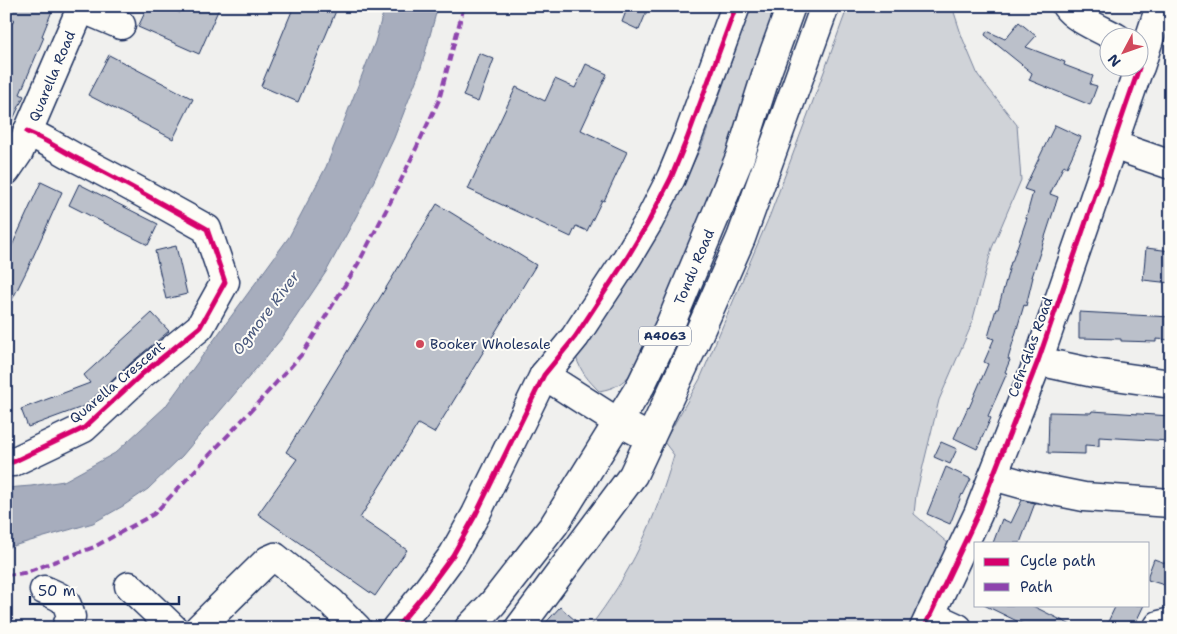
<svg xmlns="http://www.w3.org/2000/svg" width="1177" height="634" font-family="'Shantell Sans',sans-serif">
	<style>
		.green { fill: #d0d3d8; stroke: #76819b }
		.water { fill: #a7adbd; stroke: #6f7b97 }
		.building { fill: #bbc0ca; stroke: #1b2f5e }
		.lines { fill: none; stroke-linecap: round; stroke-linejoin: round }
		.minor-casing { stroke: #1b2f5e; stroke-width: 31 }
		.major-casing { stroke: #1b2f5e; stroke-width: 31 }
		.minor { stroke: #fdfcf7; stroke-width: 28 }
		.major { stroke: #fdfcf7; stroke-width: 28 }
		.quiet { stroke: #8e44ad; stroke-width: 4; stroke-dasharray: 8 4; stroke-linecap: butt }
		.cycleway-casing { stroke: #fdfcf7; stroke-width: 8 }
		.cycleway { stroke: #d6006c; stroke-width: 5 }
		.poi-dot { fill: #d1495b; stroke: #fdfcf7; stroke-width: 2 }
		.labels { text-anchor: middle; stroke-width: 4; stroke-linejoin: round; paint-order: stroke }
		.shield { fill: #fdfcf7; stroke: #5f6c8c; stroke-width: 1 }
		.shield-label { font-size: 12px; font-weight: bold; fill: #1b2f5e }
		.street-label { font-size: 14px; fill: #1b2f5e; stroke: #fdfcf7 }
		.poi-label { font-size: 14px; fill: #1b2f5e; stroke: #fdfcf7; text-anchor: start }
		.water-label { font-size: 15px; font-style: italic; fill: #4c5b7f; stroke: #fdfcf7 }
	</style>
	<rect width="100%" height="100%" fill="#f0f0ee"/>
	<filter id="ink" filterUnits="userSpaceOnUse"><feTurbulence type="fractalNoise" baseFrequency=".02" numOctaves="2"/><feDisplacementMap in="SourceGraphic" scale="10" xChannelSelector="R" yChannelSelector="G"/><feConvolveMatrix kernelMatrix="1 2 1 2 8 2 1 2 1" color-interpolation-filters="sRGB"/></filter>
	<g filter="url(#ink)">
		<!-- green -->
		<g class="green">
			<path d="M751,6H778L727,153L671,300L633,372C621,384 616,388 599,391C588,380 581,372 576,357L671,209L702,145Z"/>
			<path d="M848,6H952L962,37L978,75L1017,125L1021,180L992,248L971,326L939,400L916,495L914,514L949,544L944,561L909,628H589C631,574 655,521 674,455L664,442L700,379L770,215L825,69Z"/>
		</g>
		<!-- water -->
		<polygon class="water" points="385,6 438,6 421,68 394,138 364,202 326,272 282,338 182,456 148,489 123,506 93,523 6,548 6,488 31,486 64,481 115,453 165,407 289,237 326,167 375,42"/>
		<!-- building -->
		<g class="building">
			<polygon points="6,6 54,6 42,36 44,37 20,94 24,96 6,134 6,36 14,19 6,15"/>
			<polygon points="148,6 166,6 180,13 183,6 220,6 199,54 138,27"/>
			<polygon points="294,6 338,6 298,102 261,86"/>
			<polygon points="628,6 649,6 639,30 622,22"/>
			<polygon points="1019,22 1036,36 1026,47 1065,62 1064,65 1093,76 1090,84 1097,86 1090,105 1029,80 1032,73 985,35 987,31 1005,39"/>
			<polygon points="479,53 494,59 478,102 463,96"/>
			<polygon points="109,55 193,99 173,139 88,95"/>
			<polygon points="586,64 607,74 581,130 627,152 604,201 602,200 587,231 576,226 571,237 468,189 516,87 545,101 555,79 575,88"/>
			<polygon points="1055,125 1081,137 1067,167 1064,165 1050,194 1058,197 1032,277 1033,277 1026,306 1024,305 1008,359 1010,360 1005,372 1007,373 988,416 991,418 977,449 954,438 968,407 969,408 988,364 984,362 994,339 988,337 996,309 998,309 1011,262 1012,262 1027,218 1026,218 1033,192 1024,189"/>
			<polygon points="41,182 62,192 28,268 6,312 6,259"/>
			<polygon points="79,184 158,224 148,245 69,205"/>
			<polygon points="437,204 536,265 434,433 418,424 360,518 407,550 375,596 258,514 297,459 286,452"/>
			<polygon points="176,246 187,294 166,299 155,251"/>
			<polygon points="1146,248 1171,251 1171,283 1143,280"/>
			<polygon points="1079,312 1171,317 1171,340 1156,339 1156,342 1121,341 1121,339 1079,338"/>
			<polygon points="152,313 169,331 131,363 85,406 28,427 21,409 90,383 84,375"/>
			<polygon points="1092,411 1171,416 1171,441 1099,437 1099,446 1085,445 1085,454 1048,453 1049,412 1091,413"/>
			<polygon points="941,442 957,449 950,464 934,457"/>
			<polygon points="946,467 971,479 963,495 962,494 950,524 927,514"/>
			<polygon points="1022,500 1035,503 1020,543 993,543 1002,519 1011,523"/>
			<polygon points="1154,559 1171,565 1171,587 1148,580 1148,575"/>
			<polygon points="984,605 1031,605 1077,628 1031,628"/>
			<polygon points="1116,605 1144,605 1133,628 1105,628"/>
			<polygon points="560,607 584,628 541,628"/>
		</g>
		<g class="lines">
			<defs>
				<g id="minor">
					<path d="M1066,6C1075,19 1103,30 1117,38"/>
					<polyline points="81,8 121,25"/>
					<polyline points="1140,67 1160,6"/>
					<polyline points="1113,145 1171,165"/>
					<polyline points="6,171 19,152 82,6"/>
					<polyline points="1038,361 1094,373 1171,384"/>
					<polyline points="544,375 608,416 650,438"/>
					<path d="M6,462H13L84,428L142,374L200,327L225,282L207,229C164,205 122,181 78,159C61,150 45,139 27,132"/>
					<polyline points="993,476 1029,486 1084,497 1171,503"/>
					<polyline points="129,586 173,628"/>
					<path d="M44,590C62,598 66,597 71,617L66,628"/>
					<polyline points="930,615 958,628"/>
					<polyline points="199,628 268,560 275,557 331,602 357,628"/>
					<polyline points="396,628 425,593 453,555 476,514 544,375 575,337 627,258 649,221 671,178 687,139 736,6"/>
					<polyline points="924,628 978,514 1038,361 1139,68"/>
					<polyline points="1157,628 1159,625 1171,622"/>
				</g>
				<g id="major">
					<polyline points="469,628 493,603 554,525 641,385 670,325 740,157 767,72 791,6"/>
					<polyline points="519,628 633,475 696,340 741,238 825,6"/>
				</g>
			</defs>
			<!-- minor casing -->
			<use href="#minor" class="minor-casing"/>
			<!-- major casing -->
			<use href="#major" class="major-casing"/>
			<!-- minor -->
			<use href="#minor" class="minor"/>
			<!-- major -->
			<use href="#major" class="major"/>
			<!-- quiet -->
			<polyline class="quiet" points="6,575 24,573 94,547 154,514 246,416 303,353 358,264 394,195 439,100 464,6"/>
			<defs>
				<g id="cycleway">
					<path d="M6,462H13L84,428L142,374L200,327L225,282L207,229C164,205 122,181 78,159C61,150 45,139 27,132"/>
					<polyline points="396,628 425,593 453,555 476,514 544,375 575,337 627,258 649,221 671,178 687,139 736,6"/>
					<polyline points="924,628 978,514 1038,361 1139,68"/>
				</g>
			</defs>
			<!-- cycleway casing -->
			<use href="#cycleway" class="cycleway-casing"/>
			<!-- cycleway -->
			<use href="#cycleway" class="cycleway"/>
		</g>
	</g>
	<!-- markers -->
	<circle class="poi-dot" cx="420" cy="344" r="5"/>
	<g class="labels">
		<!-- shield labels -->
		<rect class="shield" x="639" y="326.5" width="52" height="19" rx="4"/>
		<g class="shield-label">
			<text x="665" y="340">A4063</text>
		</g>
		<!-- street labels -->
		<g class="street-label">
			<text transform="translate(52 76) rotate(-67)" y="5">Quarella Road</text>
			<text transform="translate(694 267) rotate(-67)" y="5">Tondu Road</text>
			<text transform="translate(1030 347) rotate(-70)" y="5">Cefn-Glas Road</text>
			<text transform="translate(117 382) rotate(-40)" y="5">Quarella Crescent</text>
		</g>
		<!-- poi labels -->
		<g class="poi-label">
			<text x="430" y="349">Booker Wholesale</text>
		</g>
		<!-- water labels -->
		<g class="water-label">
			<text transform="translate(266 313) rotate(-53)" y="5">Ogmore River</text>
		</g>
	</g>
	<!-- margin -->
	<rect width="1177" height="634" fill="none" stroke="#fdfcf7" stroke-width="25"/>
	<rect x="12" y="12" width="1152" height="609" fill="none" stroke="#1b2f5e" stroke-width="2" filter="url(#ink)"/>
	<!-- legend -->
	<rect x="974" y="542" width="175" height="65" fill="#fdfcf7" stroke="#a3aaba"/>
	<rect x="984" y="558" width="25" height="8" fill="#d6006c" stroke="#a3aaba"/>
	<text x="1020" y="566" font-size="15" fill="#1b2f5e">Cycle path</text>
	<rect x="984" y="583" width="25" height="8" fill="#8e44ad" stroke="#a3aaba"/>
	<text x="1020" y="592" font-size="15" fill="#1b2f5e">Path</text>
	<!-- north arrow -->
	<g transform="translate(1124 52) rotate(229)"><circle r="24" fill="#fdfcf7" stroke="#a3aaba"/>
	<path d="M0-4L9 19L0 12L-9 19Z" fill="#d1495b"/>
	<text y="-8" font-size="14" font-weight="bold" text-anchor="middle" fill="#1b2f5e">N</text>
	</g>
	<!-- scale -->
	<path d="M30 596v8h149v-8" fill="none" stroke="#1b2f5e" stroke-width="2.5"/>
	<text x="38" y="596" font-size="15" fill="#1b2f5e" stroke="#fdfcf7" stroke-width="4" paint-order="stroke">50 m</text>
</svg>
